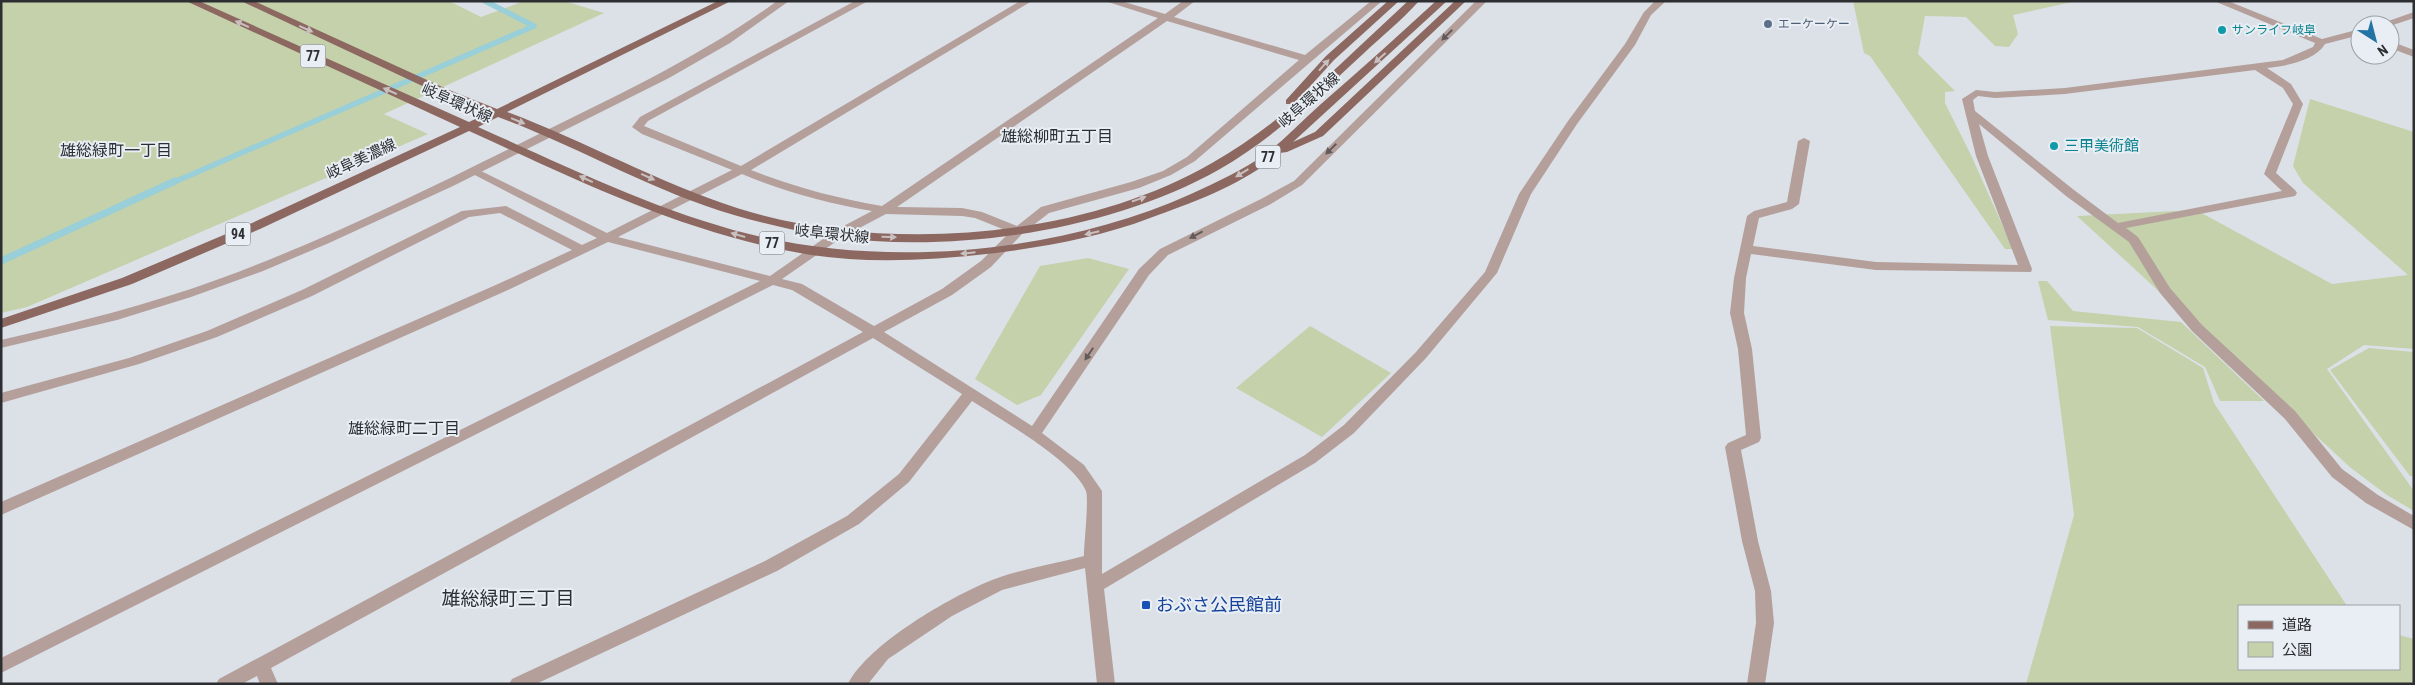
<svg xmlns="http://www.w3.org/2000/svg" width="2415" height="685" font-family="'Roboto Condensed','Noto Sans JP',sans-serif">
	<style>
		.green { fill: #c4d1aa }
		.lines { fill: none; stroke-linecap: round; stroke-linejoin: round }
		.stream-far1 { stroke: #99cfd8; stroke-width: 5.5 }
		.stream { stroke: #99cfd8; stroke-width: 7 }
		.minor { fill: #b49f9b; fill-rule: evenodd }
		.tertiary { fill: #b49f9b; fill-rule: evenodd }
		.primary { fill: #8c6861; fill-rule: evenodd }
		.oneway { fill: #c8bfc1 }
		.oneway2 { fill: #625b5b }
		.service-dot { fill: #5c6f8a; stroke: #e8eef4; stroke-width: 2 }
		.culture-dot { fill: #0f9aa8; stroke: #e8eef4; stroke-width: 2 }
		.transit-dot { fill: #1a4fb4; stroke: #e8eef4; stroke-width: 2 }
		.labels { text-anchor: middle; stroke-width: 4; stroke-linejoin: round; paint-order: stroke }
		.far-service-label { font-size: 12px; fill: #4e5e75; stroke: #e8eef4; text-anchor: start }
		.far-culture-label { font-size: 12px; fill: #0d838f; stroke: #e8eef4; text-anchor: start }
		.shield { fill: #e8eef4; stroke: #64686c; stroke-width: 1 }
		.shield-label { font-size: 14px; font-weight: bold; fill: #2c2e31 }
		.street-label { font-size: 15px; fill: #2c2e31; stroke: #e8eef4 }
		.culture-label { font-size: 15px; fill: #0d838f; stroke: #e8eef4; text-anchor: start }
		.neighbourhood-label { font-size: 16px; fill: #2a2f33; stroke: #e8eef4 }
		.near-transit-label { font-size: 18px; fill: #164399; stroke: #e8eef4; text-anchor: start }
		.near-neighbourhood-label { font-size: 19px; fill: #2a2f33; stroke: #e8eef4 }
	</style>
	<rect width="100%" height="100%" fill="#dbe1e7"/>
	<!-- green -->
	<g class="green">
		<polygon points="1,1 449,1 481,17 524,1 564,1 604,13 384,114 428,134 27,307 1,313"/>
		<polygon points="1853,1 2077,1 2013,15 2018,34 2009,47 1995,46 1966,17 1925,16 1918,54 1955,91 1945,92 1945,103 1971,155 2013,249 2005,249 1870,56 1864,53"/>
		<polygon points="2310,99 2414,132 2414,349 2364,345 2327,369 2414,491 2414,511 2387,495 2351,468 2077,216 2196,210 2332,284 2408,275 2303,183 2293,166"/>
		<polygon points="1088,258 1129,269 1041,395 1017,405 975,379 1040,266"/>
		<polygon points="2038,281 2047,281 2073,311 2181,322 2264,401 2220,401 2205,367 2138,327 2048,320"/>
		<polygon points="1310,326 1391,373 1322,437 1236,388"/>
		<polygon points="2050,326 2137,328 2203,368 2214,403 2347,606 2239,606 2239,669 2399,669 2399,635 2414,639 2414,684 2026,684 2074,515"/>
		<polygon points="2369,348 2414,352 2414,476 2410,476 2330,370"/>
	</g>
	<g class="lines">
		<!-- stream-far1 -->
		<polyline class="stream-far1" points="172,183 534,26 485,1"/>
		<!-- stream -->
		<polyline class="stream" points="1,261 175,181"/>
		<!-- minor -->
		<g class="minor">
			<path d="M855,1H868L648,121L644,126L741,166L1020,1H1032L751,170C794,187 836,198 882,206L1158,18L1105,1H1121L1165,14L1183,1H1195L1174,17L1305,55L1371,1H1382L1195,161L1171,175L1139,188L1049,213L1022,234L991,267L952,295L884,332L1032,426L1139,269L1160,249L1261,199L1294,181L1476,1H1487L1302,185L1269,205L1168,255L1149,275L1042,433L1084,465L1102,491V574L1305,455L1344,425L1416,352L1485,272L1519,194L1568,121L1625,44L1644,12L1655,1H1666L1651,15L1635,45L1577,124L1531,194L1497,273L1426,358L1354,433L1315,463L1104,589L1115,684H1097L1085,568L1002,590L952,616L888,659L868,684H848C868,644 950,597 992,580C1021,569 1054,564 1084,556C1084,543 1089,500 1086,491C1074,461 1000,419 972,401L909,482L859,524L777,571L536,684H509L512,679L765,561L847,516L899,474L962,394L873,338L271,668L278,684H260L257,676L242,684H216L219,679L863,332L792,290L773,285L1,673V658L760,281L608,242L508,290L1,515V502L498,284L572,250L500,213L469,217L312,296L217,337L139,364L1,403V393L129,358L207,331L302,290L462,211L506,206L582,245L597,238L467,171L473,168L477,169L607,233L732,170L642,134L632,127L640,117ZM1167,21L1299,60L1187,157L1163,171L1131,182L1041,207L1017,226L982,212L962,208L897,207ZM742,174C785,192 827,203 872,211L836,230L770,276L618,237ZM886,214L962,216L975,218L1010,232L981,261L942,289L874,326L802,284L782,279L844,236Z"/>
			<path d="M2214,1H2228L2322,39L2360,29V35L2325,44C2315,61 2285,66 2267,68L2291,84L2303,104L2276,173L2295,190L2297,193L2295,196L2126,228L2138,237L2170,288L2202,325L2295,411L2342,469L2378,495L2414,516V530L2366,503L2332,477L2285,419L2192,331L2160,293L2129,242L2066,196L1979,124L1988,156L2032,269L2031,272L1876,270L1751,254L1746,278L1744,313L1752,349L1761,438L1759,442L1741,450L1758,541L1771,591L1774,623L1765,684H1747L1756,623L1755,591L1742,541L1725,447L1728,443L1746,435L1738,349L1730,313L1734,278L1747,216L1754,211L1787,202L1798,141L1804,138L1810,141L1799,204L1792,209L1759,218L1753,246L1876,262L2018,265L1976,156L1962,99L1976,90L1995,92L2065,88L2283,60L2313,47L2315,43ZM2255,70L2283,88L2293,104L2264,174L2282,191L2118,223L2074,190L1975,111L1973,100L1978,96L1995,98L2065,94Z"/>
			<polygon points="2414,12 2414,18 2390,26 2377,25"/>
			<polygon points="2390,41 2414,50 2414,57 2390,48"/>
		</g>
		<!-- tertiary -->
		<path class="tertiary" d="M777,1H789L730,43L669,78L453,186L329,243L263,271L191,297L117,320L1,348V340C75,323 148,305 219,279C328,239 432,187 535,136C618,95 702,56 777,1Z"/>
		<!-- primary -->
		<g class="primary">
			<path d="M186,1H199L469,122L488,113L433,91L241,1H254L449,90L497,109L718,1H731L507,112C585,141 658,183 737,208C882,254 1079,240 1212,163C1286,121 1346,58 1408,1H1419C1402,20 1381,37 1363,54C1319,95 1273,138 1220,169C1121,225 986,248 874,241C826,238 779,228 734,215C652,191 577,146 498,117L478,127C566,166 654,210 749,234C889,269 1059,253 1191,194C1217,182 1243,170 1266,154C1285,139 1303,120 1321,104C1360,70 1398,36 1436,1H1447L1293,142L1315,132L1455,1H1466L1323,136L1287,152L1280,153C1246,183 1193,203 1150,218C1100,237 1049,246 996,253C935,260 872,264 811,255C690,236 579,181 469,131L260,229L132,284L1,328V319L122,278L252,223L460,127Z"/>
			<polygon points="1388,1 1399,1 1334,60 1294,104 1286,104 1286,100 1326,56"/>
		</g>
	</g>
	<!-- one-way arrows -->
	<defs><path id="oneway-solid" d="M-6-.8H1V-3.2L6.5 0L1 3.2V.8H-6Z" transform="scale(1.25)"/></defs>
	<g class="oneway">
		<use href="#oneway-solid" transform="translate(242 24) rotate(-156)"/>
		<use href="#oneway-solid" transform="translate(306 29) rotate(24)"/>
		<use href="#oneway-solid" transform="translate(1380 58) rotate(138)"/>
		<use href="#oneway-solid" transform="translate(1324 65) rotate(-48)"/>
		<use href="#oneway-solid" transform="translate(390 91) rotate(-156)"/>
		<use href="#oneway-solid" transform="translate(518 121) rotate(22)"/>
		<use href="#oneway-solid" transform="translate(1242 173) rotate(149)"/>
		<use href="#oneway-solid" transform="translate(648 177) rotate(24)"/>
		<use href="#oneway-solid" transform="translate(586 179) rotate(-155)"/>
		<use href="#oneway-solid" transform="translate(1139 199) rotate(-19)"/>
		<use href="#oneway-solid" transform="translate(1092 233) rotate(167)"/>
		<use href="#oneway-solid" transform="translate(738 235) rotate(-164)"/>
		<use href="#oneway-solid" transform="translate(889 237) rotate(2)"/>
		<use href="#oneway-solid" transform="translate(968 253) rotate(174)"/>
	</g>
	<g class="oneway2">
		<use href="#oneway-solid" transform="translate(1447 35) rotate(135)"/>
		<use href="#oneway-solid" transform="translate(1331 149) rotate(135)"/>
		<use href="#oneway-solid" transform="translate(1196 235) rotate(152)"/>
		<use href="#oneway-solid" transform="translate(1089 354) rotate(124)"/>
	</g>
	<!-- markers -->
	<circle class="service-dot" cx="1768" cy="24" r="5"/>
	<g class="culture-dot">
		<circle cx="2222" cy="30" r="5"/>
		<circle cx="2054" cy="146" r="5"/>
	</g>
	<rect class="transit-dot" x="1141" y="600" width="10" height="10" rx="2.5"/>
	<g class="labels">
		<!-- far-service labels -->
		<g class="far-service-label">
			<text x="1778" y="28">エーケーケー</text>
		</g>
		<!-- far-culture labels -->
		<g class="far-culture-label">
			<text x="2232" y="34">サンライフ岐阜</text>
		</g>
		<!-- shield labels -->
		<g class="shield">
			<rect x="300.5" y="44.5" width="25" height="23" rx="4"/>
			<rect x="1255.5" y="145.5" width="25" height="23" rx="4"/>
			<rect x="225.5" y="222.5" width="25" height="23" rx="4"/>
			<rect x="759.5" y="231.5" width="25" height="23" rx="4"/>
		</g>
		<g class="shield-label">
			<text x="313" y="61">77</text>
			<text x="1268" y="162">77</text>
			<text x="238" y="239">94</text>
			<text x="772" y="248">77</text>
		</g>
		<!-- street labels -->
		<g class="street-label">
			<text transform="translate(1309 100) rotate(-41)" y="5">岐阜環状線</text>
			<text transform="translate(457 103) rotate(24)" y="5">岐阜環状線</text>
			<text transform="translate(361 159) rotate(-25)" y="5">岐阜美濃線</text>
			<text transform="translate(832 234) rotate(6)" y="5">岐阜環状線</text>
		</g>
		<!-- culture labels -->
		<g class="culture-label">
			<text x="2064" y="151">三甲美術館</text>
		</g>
		<!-- neighbourhood labels -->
		<g class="neighbourhood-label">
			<text x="1057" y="142">雄総柳町五丁目</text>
			<text x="116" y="156">雄総緑町一丁目</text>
			<text x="404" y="434">雄総緑町二丁目</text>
		</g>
		<!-- near-transit labels -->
		<g class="near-transit-label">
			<text x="1156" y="611">おぶさ公民館前</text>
		</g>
		<!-- near-neighbourhood labels -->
		<g class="near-neighbourhood-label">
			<text x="508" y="605">雄総緑町三丁目</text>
		</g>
	</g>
	<!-- border -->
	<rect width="2415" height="685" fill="none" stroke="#2c2e31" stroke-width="5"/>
	<!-- legend -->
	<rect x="2238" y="605" width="162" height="65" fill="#e8eef4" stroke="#9da1a6"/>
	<rect x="2248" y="621" width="25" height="8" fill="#8c6861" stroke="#9da1a6"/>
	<text x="2282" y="630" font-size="15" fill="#2c2e31">道路</text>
	<rect x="2248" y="642" width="25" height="15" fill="#c4d1aa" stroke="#9da1a6"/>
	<text x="2282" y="655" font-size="15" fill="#2c2e31">公園</text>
	<!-- north arrow -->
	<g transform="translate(2375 40) rotate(144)"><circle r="24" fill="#e8eef4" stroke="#9da1a6"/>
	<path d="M0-4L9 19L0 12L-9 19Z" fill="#2473a5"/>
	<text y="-8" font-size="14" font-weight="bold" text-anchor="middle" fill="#2c2e31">N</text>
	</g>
</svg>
